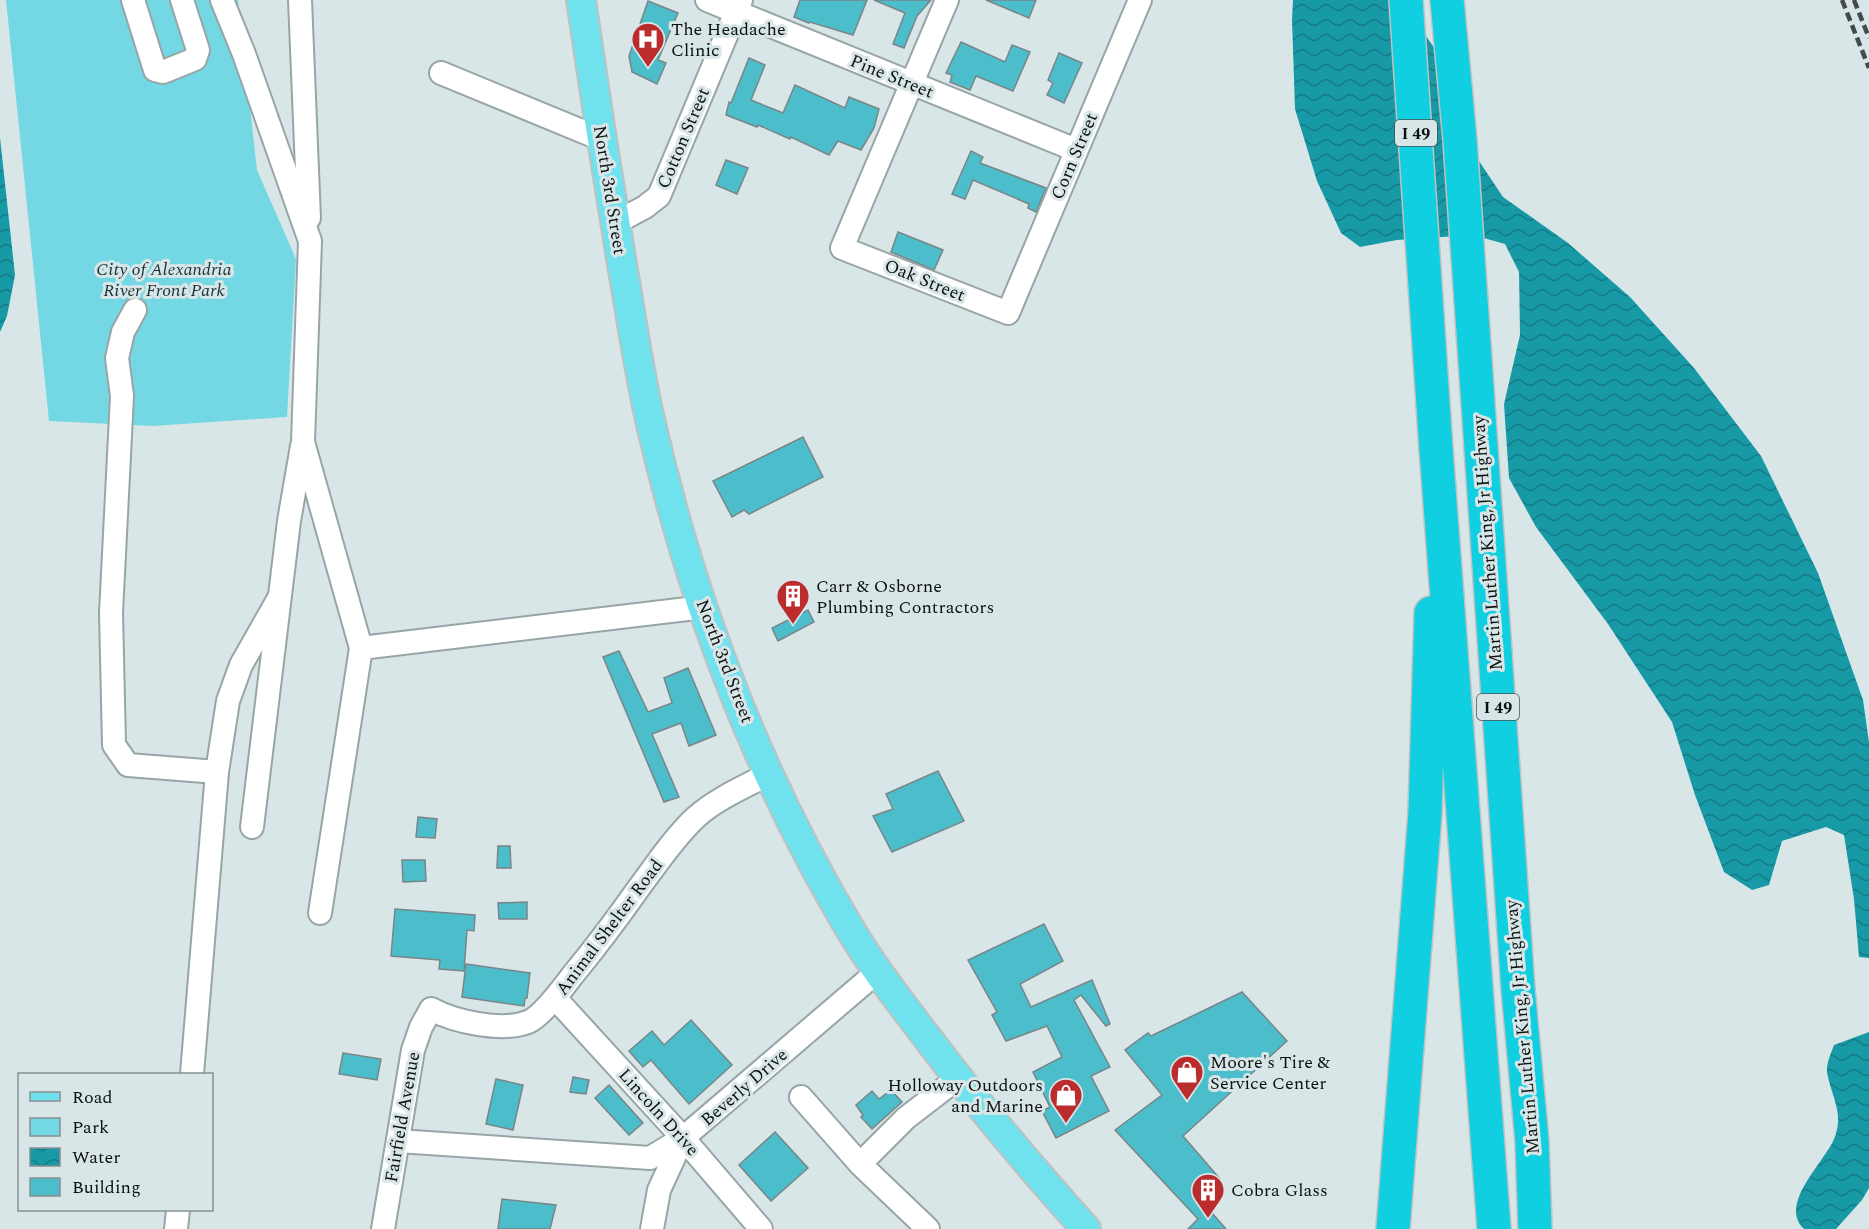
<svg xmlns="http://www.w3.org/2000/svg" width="1869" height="1229" font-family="Spectral,serif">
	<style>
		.green { fill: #73d8e4 }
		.water { fill: url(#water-waves) }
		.building { fill: #4cbecb; stroke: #798587; stroke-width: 1.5 }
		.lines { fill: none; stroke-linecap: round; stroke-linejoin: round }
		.minor-casing { stroke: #98a5a7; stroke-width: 26 }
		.major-casing { stroke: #c0c1c1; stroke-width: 32 }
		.highway-casing { stroke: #c0c1c1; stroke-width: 36 }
		.minor { stroke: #fff; stroke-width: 22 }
		.major { stroke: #6fe2ed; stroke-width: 28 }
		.highway { stroke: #0fcfe1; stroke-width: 33 }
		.rail { stroke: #434a4b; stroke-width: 4.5; stroke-dasharray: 9 4.5; stroke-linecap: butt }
		.labels { text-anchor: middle; stroke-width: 6; stroke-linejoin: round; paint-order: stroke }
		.shield { fill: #d9e6e8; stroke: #495051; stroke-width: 1.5 }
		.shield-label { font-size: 16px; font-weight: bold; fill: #0b1010 }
		.poi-label { font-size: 18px; fill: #0b1010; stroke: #d9e6e8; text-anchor: start }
		.street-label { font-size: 18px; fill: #0b1010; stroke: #d9e6e8 }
		.park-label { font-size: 18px; font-style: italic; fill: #193336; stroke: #d9e6e8 }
	</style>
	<defs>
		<pattern id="water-waves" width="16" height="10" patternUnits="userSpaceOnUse" patternTransform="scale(1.5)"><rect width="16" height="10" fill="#1899a6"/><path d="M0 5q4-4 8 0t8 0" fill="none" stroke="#147b86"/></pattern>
	</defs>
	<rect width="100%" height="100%" fill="#d9e6e8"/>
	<!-- green -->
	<polygon class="green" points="6,0 238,0 257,170 296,259 287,417 153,426 49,421"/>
	<!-- water -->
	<g class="water">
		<polygon points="1293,0 1401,0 1435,49 1447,96 1473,152 1503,197 1568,243 1630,297 1694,368 1761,456 1818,573 1863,700 1869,742 1869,958 1859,957 1854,899 1844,835 1826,827 1782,841 1769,885 1752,890 1724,872 1695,795 1672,722 1608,624 1536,527 1509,478 1504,404 1520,335 1519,272 1505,244 1473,235 1397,240 1360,247 1341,233 1317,181 1295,109 1292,20"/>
		<polygon points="0,138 15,275 7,316 0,332"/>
		<path d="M1869,1032V1188L1862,1200L1836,1229H1804C1778,1204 1824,1163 1834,1139C1845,1114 1831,1096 1827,1072C1826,1064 1831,1053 1834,1045Z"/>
	</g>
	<!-- building -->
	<g class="building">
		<polygon points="800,0 867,0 853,35 810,22 809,23 794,17"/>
		<polygon points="874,0 931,0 917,16 904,48 893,44 905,13"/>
		<polygon points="986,0 1036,0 1029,18"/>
		<polygon points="648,1 678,13 658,60 666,63 657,84 632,72 629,56"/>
		<polygon points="961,42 1005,62 1012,45 1030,52 1013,91 976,76 970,90 950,82 952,75 946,73"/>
		<polygon points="1059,53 1082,63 1064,103 1047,95 1053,83 1048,80"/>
		<polygon points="749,58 765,65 751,100 783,113 795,85 845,108 849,97 879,109 874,128 861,150 838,141 829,155 791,137 790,139 758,125 757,127 726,115 729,102 731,103"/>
		<polygon points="971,151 983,157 980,163 1046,188 1036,212 1028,208 1029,204 973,180 965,199 952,194"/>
		<polygon points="726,160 748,168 737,194 716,185"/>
		<polygon points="898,232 943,250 934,270 891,252"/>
		<polygon points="803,437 823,477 749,514 744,510 732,517 713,481"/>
		<polygon points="808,610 814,622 778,641 772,628"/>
		<polygon points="619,651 648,712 672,703 664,678 688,668 716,735 689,746 681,723 652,734 679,797 664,802 603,657"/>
		<polygon points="938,771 964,821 892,852 873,816 893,809 886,794"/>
		<polygon points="418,817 437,819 435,838 416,837"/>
		<polygon points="498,846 510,846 511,868 497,868"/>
		<polygon points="402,860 425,860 426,881 403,882"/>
		<polygon points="527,902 527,919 499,919 498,903"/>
		<polygon points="395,909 475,915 474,931 467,930 464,971 439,969 440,960 391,956"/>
		<polygon points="1044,924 1063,961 1020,984 1031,1007 1092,980 1110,1024 1106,1026 1081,995 1074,1000 1110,1067 1091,1076 1109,1111 1056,1138 1042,1111 1050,1107 1033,1072 1062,1057 1047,1026 1006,1041 992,1015 997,1012 968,960"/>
		<polygon points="466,964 530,973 527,998 525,998 524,1006 462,997"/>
		<polygon points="1242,992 1287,1041 1183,1136 1220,1179 1199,1198 1226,1229 1188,1229 1198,1219 1115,1130 1162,1095 1125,1050 1148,1033 1151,1036"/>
		<polygon points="691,1020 732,1065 689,1104 651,1060 643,1067 629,1051 652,1031 664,1045"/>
		<polygon points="343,1053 381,1059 377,1080 339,1074"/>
		<polygon points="573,1077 589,1080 586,1094 570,1092"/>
		<polygon points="496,1079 523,1085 513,1130 486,1124"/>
		<polygon points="609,1085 643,1123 629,1135 595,1098"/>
		<polygon points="891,1090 902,1102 872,1129 861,1117 863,1115 856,1105 872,1091 879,1099"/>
		<polygon points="775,1132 808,1168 771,1201 739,1165"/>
		<polygon points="502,1199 556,1205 550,1229 498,1229"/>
	</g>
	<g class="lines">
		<defs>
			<g id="minor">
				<polyline points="133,0 155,70 163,72 195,59 198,50 182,0"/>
				<polyline points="222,0 244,54 310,241 303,442 361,648 704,607"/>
				<polyline points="300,0 309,218"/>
				<polyline points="707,0 1076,150"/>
				<polyline points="947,0 842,248 1008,313 1140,0"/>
				<polyline points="441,73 601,139"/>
				<polyline points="615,223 645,207 659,196 741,0"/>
				<polyline points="135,310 123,332 117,358 122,396 111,613 114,745 128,765 217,772"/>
				<polyline points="252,827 289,521 302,446"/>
				<polyline points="320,913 361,648"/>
				<polyline points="555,998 683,1138 761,1229"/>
				<polyline points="192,1074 217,772 228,701 241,665 279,598"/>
				<polyline points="801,1097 860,1164"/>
				<polyline points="398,1141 650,1158 683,1138"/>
				<polyline points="176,1229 178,1210"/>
				<path d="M383,1229L413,1050L421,1027L431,1009C455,1022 502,1032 528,1022C541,1017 563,988 572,976C595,948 617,919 638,889C656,865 673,839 695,818C716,799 744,787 769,774"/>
				<polyline points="652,1229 659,1190 683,1138 877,972"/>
				<polyline points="928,1229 860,1164 906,1118 958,1078"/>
			</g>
			<path id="major" d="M581,0C594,90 608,180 623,270C632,321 639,373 651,424C691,598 756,770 847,924C871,965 900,1002 929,1040C979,1106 1031,1168 1086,1229"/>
			<g id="highway">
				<polyline points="1406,0 1436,449 1494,1229"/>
				<polyline points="1447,0 1460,140 1518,989 1532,1141 1535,1229"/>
				<polyline points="1393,1229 1425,813 1431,613"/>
			</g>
		</defs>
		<!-- minor casing -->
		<use href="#minor" class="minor-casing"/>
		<!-- major casing -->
		<use href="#major" class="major-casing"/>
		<!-- highway casing -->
		<use href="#highway" class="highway-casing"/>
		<!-- minor -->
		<use href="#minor" class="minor"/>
		<!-- major -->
		<use href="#major" class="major"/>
		<!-- highway -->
		<use href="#highway" class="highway"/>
		<!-- rail -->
		<g class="rail">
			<polyline points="1842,0 1869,68"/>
			<polyline points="1854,0 1869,38"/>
		</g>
	</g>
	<!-- icons -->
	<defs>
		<symbol id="hospital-pin" viewBox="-11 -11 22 30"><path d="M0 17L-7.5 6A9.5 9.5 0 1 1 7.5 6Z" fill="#bb2c2c" stroke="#d9e6e8"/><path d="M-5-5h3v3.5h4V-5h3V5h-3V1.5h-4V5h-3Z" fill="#fff"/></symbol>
		<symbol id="building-pin" viewBox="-11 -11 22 30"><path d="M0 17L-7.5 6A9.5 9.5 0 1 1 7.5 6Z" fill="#bb2c2c" stroke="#d9e6e8"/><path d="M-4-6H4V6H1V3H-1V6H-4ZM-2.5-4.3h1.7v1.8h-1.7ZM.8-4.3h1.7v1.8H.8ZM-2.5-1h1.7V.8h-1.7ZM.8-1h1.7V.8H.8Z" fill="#fff"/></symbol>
		<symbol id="shop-pin" viewBox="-11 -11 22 30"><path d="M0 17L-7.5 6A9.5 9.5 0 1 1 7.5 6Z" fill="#bb2c2c" stroke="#d9e6e8"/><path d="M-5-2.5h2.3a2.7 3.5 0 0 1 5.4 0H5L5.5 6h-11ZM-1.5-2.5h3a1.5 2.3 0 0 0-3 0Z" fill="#fff"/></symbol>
	</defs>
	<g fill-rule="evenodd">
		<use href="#hospital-pin" x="629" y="20" width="38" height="52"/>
		<use href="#building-pin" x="774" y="577" width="38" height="52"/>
		<use href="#shop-pin" x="1168" y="1053" width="38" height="52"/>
		<use href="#shop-pin" x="1047" y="1076" width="38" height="52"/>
		<use href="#building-pin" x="1189" y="1171" width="38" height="52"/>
	</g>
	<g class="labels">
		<!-- shield labels -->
		<g class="shield">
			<rect x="1395" y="120" width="42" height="26" rx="4.5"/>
			<rect x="1477" y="694" width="42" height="26" rx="4.5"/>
		</g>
		<g class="shield-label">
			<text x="1416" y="139">I 49</text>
			<text x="1498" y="713">I 49</text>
		</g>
		<!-- poi labels -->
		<g class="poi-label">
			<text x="671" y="35">The Headache<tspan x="671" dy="21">Clinic</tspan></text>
			<text x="816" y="592">Carr &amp; Osborne<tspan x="816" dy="21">Plumbing Contractors</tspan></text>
			<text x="1210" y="1068">Moore's Tire &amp;<tspan x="1210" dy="21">Service Center</tspan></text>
			<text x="1043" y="1091" text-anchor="end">Holloway Outdoors<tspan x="1043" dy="21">and Marine</tspan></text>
			<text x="1231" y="1196">Cobra Glass</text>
		</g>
		<!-- street labels -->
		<g class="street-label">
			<text transform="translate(892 76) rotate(22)" y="6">Pine Street</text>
			<text transform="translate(683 138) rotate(-67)" y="6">Cotton Street</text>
			<text transform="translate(1074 156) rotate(-67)" y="6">Corn Street</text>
			<text transform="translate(610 190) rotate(81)" y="6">North 3rd Street</text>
			<text transform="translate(925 280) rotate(22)" y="6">Oak Street</text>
			<text transform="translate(1487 543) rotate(-94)" y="6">Martin Luther King, Jr Highway</text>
			<text transform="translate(725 661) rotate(69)" y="6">North 3rd Street</text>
			<text transform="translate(609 927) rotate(-53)" y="6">Animal Shelter Road</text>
			<text transform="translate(1522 1027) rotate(-95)" y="6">Martin Luther King, Jr Highway</text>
			<text transform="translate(744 1087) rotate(-41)" y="6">Beverly Drive</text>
			<text transform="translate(659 1112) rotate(48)" y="6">Lincoln Drive</text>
			<text transform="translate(402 1117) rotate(-80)" y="6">Fairfield Avenue</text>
		</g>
		<!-- park labels -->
		<g class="park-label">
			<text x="164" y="275">City of Alexandria<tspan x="164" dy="21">River Front Park</tspan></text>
		</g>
	</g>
	<!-- legend -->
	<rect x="18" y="1073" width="195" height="138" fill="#d9e6e8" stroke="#879092" stroke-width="1.5"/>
	<rect x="30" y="1092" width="30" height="9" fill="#6fe2ed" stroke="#879092" stroke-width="1.5"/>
	<text x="72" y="1103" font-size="18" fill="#0b1010">Road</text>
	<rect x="30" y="1118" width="30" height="18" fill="#73d8e4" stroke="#879092" stroke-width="1.5"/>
	<text x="72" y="1133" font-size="18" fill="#0b1010">Park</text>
	<rect x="30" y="1148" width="30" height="18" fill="url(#water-waves)" stroke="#879092" stroke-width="1.5"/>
	<text x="72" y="1163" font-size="18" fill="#0b1010">Water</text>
	<rect x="30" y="1178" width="30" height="18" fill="#4cbecb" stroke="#879092" stroke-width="1.5"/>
	<text x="72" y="1193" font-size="18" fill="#0b1010">Building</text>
</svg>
